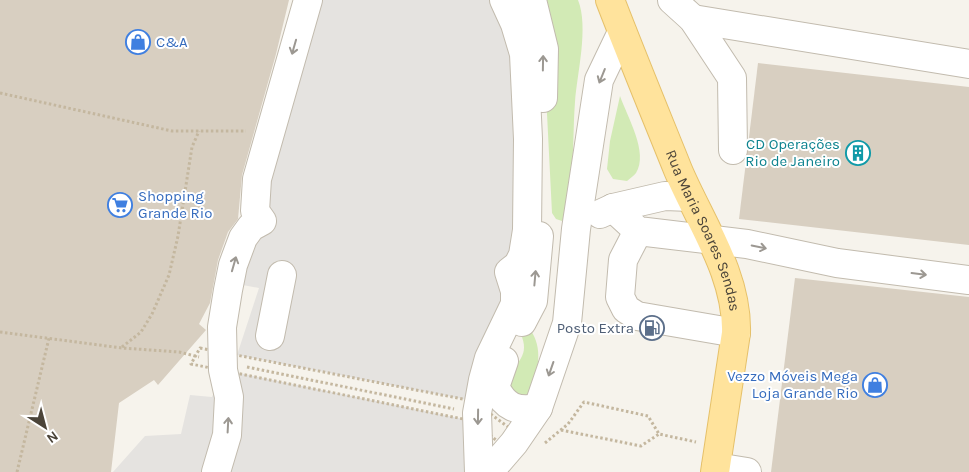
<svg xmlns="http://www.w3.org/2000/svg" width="969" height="472" font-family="Karla,sans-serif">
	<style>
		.green { fill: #d2eab5 }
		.parking { fill: #e5e3e0 }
		.building { fill: #d8cfc1 }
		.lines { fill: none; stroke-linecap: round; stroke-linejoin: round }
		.minor-casing { stroke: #c2bbae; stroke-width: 30 }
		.major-casing { stroke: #e6c16a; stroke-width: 30 }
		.path { stroke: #c4b79f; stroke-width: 3; stroke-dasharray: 2.5 2.5; stroke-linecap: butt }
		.minor { stroke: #fff; stroke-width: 28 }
		.major { stroke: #ffe39c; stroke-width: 28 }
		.oneway { stroke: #9c9892 }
		.labels { text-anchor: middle; stroke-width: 4; stroke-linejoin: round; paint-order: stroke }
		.shop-label { font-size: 15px; fill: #366cbe; stroke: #fff; text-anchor: start }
		.culture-label { font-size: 15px; fill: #0d838f; stroke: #fff; text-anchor: end }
		.street-label { font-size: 15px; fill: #4b4439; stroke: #fff }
		.service-label { font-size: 15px; fill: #4e5e75; stroke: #fff; text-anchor: end }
	</style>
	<rect width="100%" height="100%" fill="#f6f3ec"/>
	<!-- green -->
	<g class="green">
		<path d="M527,0H578C589,27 577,74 575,102C573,128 574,154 571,179C570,191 567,204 565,217L562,221L556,219L552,213L545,74Z"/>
		<path d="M620,96C627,116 649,153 636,173C634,176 630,178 627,181L613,179L607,169L610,141Z"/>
		<path d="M530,329C544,350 537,368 533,391L516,404C514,398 508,388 509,381C512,363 530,359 522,337Z"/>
	</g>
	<!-- parking -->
	<g class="parking">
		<polygon points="310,0 494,0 517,54 515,225 511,269 473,401 237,355 259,288 232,283"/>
		<polygon points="224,370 473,421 470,472 113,472 145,436 181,434 190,395 212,397"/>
	</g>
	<!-- building -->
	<g class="building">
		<polygon points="0,0 289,0 276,54 242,175 238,219 228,232 218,260 210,303 199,324 206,330 158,385 154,380 119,403 111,472 0,472"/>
		<polygon points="758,63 969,87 969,245 739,219"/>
		<polygon points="795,278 969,297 969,472 771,472"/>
	</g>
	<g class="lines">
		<defs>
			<g id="minor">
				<polyline points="532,0 544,49 543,98"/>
				<polyline points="672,0 693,19 732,78 733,150"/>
				<polyline points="693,19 969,64"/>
				<polyline points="613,208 638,231 747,244 837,263 969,280"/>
				<polyline points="600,214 613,208 665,196 690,197"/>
				<polyline points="638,231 623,260 620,297 626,309 637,316 736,333"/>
				<polyline points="522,322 533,301 539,236"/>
				<polyline points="270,336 282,275"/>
				<path d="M504,361L495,387C505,407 516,412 538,408"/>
				<polyline points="716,467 747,472"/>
				<polyline points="216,472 227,435 229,397 223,370 222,327 228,290 233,265 243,238 251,227 262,221 255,211 257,179 308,0"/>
				<polyline points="479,472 477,413 483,380 489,358 515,304 515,291 509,272 518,265 523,255 527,230 528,139 524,54 515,24 504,0"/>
				<polyline points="489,472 514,443 538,408 567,323 576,229 599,80 622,32"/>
			</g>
			<g id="major">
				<path id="s1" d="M610,0C632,57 655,113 678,170C700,222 738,275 736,333L715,472"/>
			</g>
		</defs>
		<!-- minor casing -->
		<use href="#minor" class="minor-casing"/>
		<!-- major casing -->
		<use href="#major" class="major-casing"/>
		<!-- path -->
		<g class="path">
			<polyline points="0,93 172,131 246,131"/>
			<polyline points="0,332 122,348 179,352 199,357"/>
			<polyline points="122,347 141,332 152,314 169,275 178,236 192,147 199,131"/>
			<polygon points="200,348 473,401 519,435 508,450 473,421 191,364"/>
			<polyline points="247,367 454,409"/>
			<polyline points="561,430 641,446 659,434"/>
			<polyline points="545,443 568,424 584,402 648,416 659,434 696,442"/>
			<polyline points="17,472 49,338"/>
		</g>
		<!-- minor -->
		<use href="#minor" class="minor"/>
		<!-- major -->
		<use href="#major" class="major"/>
	</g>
	<!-- one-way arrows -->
	<defs><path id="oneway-shaft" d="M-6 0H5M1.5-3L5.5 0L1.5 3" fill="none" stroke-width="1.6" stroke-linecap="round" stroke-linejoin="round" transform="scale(1.25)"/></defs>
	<g class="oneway">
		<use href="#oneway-shaft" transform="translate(294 47) rotate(106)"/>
		<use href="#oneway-shaft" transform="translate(543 63) rotate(-89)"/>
		<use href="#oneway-shaft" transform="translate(602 76) rotate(112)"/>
		<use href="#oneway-shaft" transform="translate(759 247) rotate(12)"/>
		<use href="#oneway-shaft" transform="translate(234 264) rotate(-74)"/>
		<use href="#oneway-shaft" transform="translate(919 274) rotate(7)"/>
		<use href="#oneway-shaft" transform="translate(535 278) rotate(-85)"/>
		<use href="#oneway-shaft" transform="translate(551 369) rotate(109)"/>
		<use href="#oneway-shaft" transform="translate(478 417) rotate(91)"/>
		<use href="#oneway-shaft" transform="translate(228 425) rotate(-87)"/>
	</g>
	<!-- icons -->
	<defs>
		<symbol id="shop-ring" viewBox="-11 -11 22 22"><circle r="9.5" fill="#fff" stroke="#3f7fe0" stroke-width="1.5"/><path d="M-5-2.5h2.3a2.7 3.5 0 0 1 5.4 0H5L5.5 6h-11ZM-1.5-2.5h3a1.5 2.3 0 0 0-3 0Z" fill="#3f7fe0"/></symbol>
		<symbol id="building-ring" viewBox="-11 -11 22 22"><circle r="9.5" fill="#fff" stroke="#0f9aa8" stroke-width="1.5"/><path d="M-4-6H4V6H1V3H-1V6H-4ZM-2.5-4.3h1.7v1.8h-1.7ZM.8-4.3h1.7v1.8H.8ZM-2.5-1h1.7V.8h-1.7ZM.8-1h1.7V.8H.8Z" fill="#0f9aa8"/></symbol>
		<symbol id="supermarket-ring" viewBox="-11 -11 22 22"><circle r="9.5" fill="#fff" stroke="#3f7fe0" stroke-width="1.5"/><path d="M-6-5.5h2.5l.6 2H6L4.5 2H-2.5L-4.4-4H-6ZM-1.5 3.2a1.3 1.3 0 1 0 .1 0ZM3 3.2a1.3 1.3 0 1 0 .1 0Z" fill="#3f7fe0"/></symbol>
		<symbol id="fuel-ring" viewBox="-11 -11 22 22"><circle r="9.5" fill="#fff" stroke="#5c6f8a" stroke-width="1.5"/><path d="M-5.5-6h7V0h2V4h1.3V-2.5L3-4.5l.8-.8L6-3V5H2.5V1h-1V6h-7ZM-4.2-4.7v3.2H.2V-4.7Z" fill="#5c6f8a"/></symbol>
	</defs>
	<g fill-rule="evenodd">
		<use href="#shop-ring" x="124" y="28" width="28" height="28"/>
		<use href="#building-ring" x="844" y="139" width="28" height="28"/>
		<use href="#supermarket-ring" x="106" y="191" width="28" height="28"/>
		<use href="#fuel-ring" x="638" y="314" width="28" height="28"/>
		<use href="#shop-ring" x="861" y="371" width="28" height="28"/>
	</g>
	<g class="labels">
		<!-- shop labels -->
		<g class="shop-label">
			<text x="156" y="47">C&amp;A</text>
			<text x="138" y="201">Shopping<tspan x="138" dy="17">Grande Rio</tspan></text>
			<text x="858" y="381" text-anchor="end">Vezzo Móveis Mega<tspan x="858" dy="17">Loja Grande Rio</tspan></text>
		</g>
		<!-- culture labels -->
		<g class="culture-label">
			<text x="840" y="149">CD Operações<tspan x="840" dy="17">Rio de Janeiro</tspan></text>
		</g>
		<!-- street labels -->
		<g class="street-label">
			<text dy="5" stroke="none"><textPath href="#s1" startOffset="249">Rua Maria Soares Sendas</textPath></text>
		</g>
		<!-- service labels -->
		<g class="service-label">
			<text x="634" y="333">Posto Extra</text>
		</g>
	</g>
	<!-- north arrow -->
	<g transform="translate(45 427) rotate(144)" stroke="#ffffff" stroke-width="4" paint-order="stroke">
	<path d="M0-4L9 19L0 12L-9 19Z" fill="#4b4439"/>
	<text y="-8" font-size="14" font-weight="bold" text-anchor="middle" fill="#4b4439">N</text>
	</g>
</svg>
